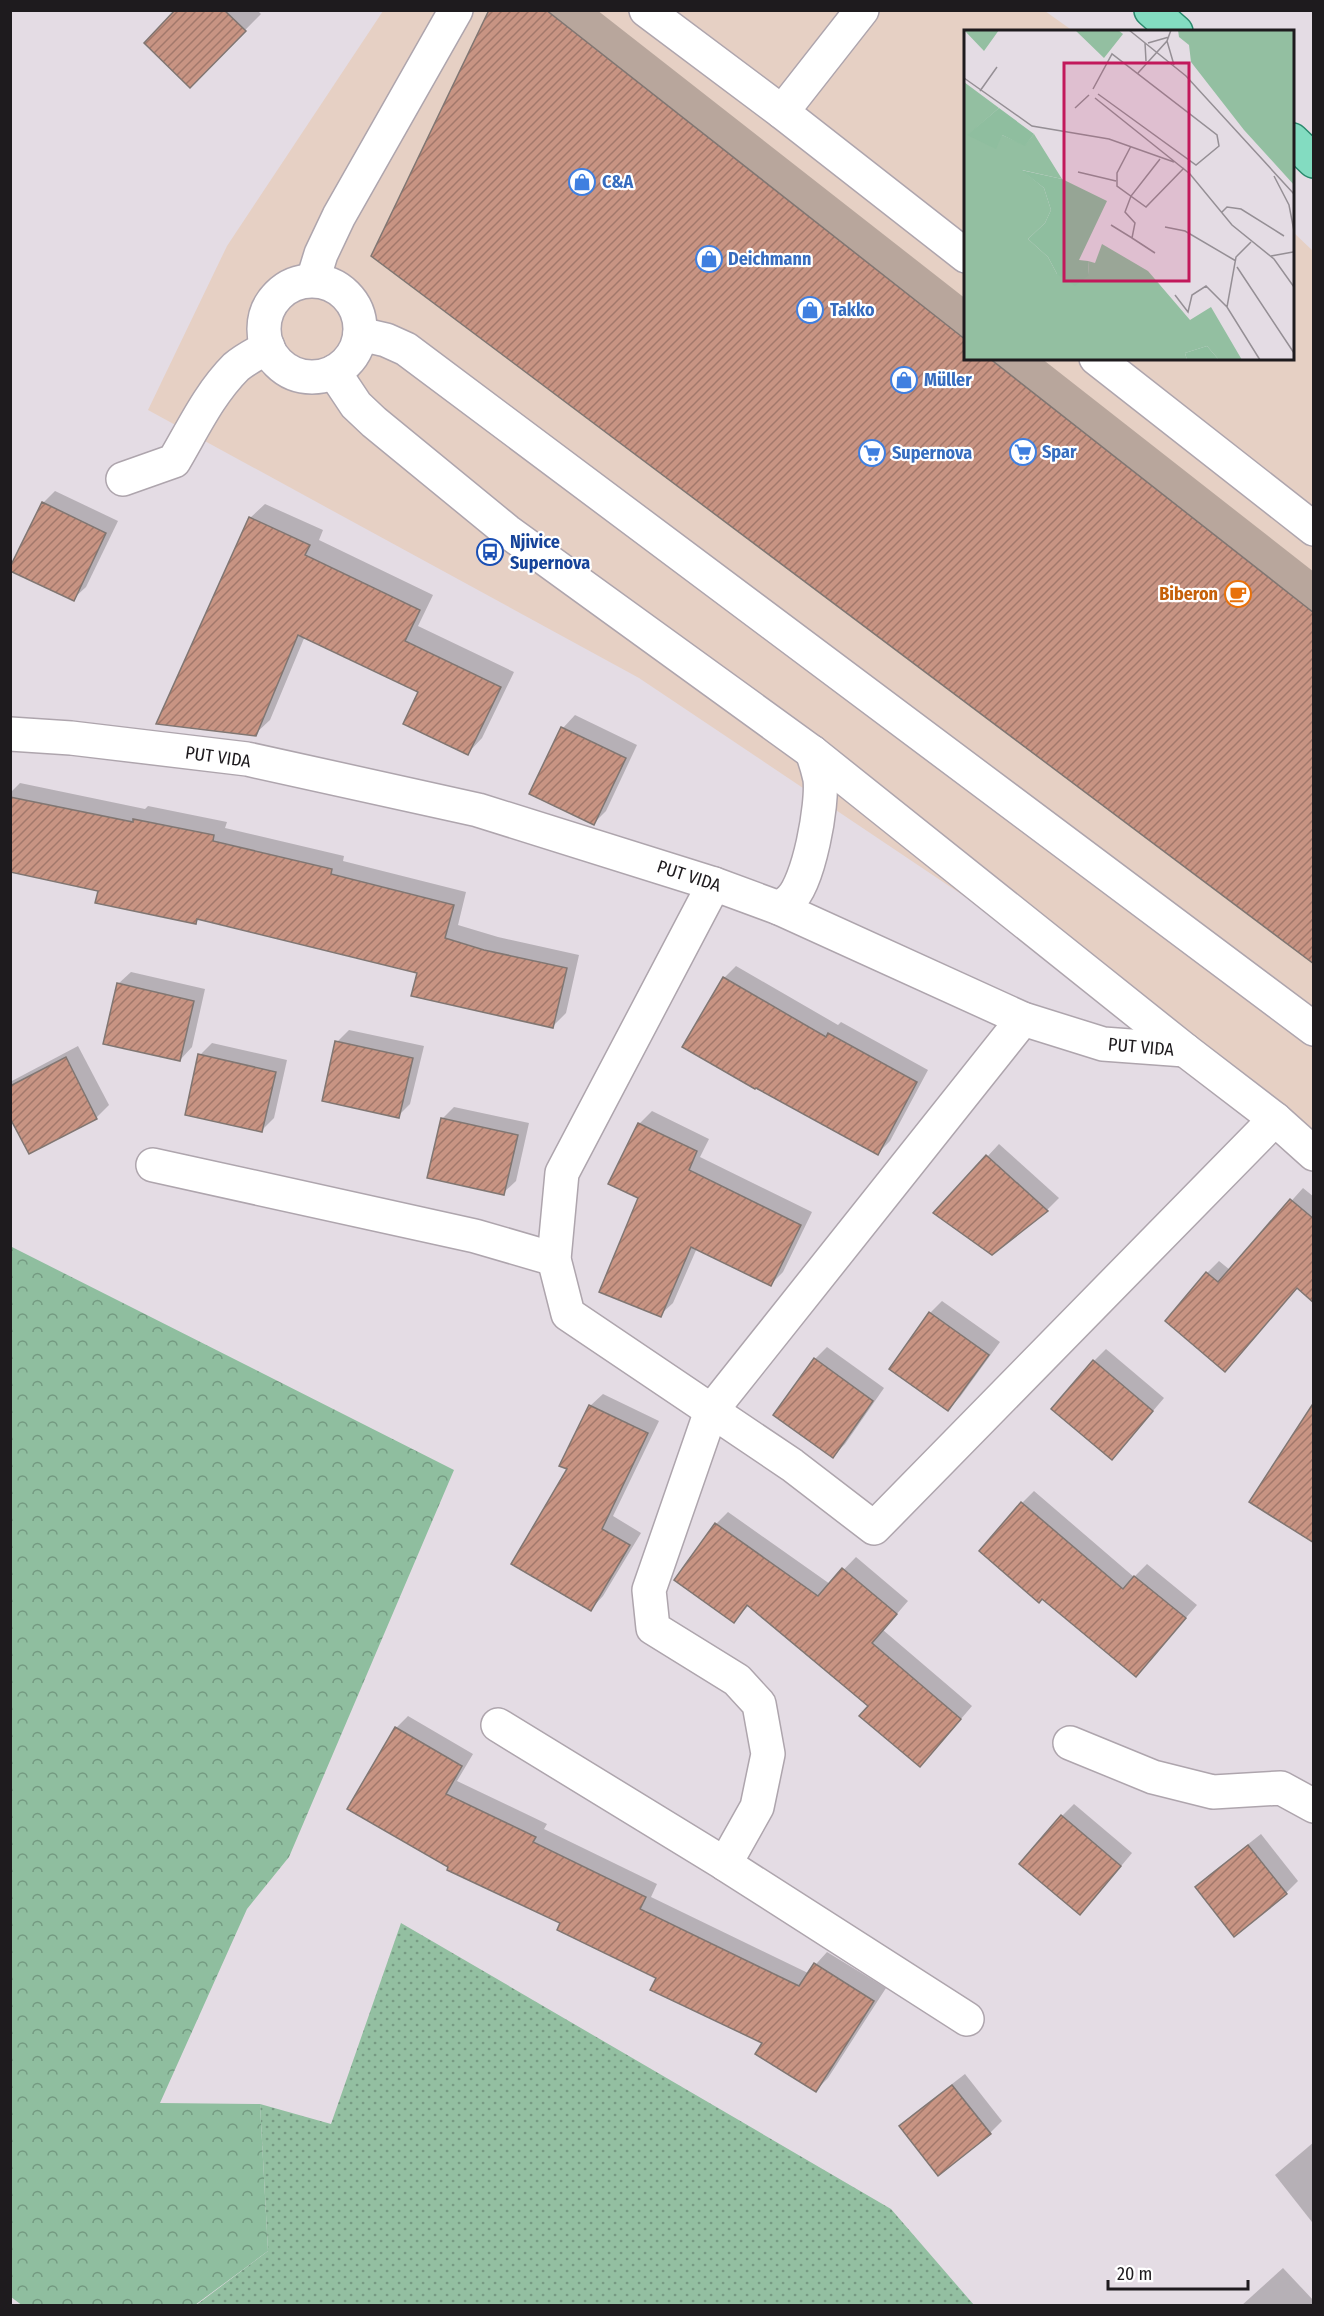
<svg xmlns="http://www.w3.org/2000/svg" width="1324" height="2316" font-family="'Fira Sans Condensed',sans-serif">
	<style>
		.commercial { fill: #e6d0c4 }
		.grass { fill: url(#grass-dots) }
		.forest { fill: url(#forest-crowns) }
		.shadow { fill: #0003 }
		.building { fill: url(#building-hatch); stroke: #807672; stroke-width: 1.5 }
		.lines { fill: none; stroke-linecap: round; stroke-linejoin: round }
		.minor-casing { stroke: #aea5ad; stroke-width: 36 }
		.major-casing { stroke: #2a896d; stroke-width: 36 }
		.minor { stroke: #fff; stroke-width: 33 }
		.major { stroke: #83dcc1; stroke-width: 33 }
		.labels { text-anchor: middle; stroke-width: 4.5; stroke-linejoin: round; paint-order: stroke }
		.shop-label { font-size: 18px; font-weight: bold; fill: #366cbe; stroke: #fff; text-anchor: start }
		.transit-label { font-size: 18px; font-weight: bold; fill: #164399; stroke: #fff; text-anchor: start }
		.food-label { font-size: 18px; font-weight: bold; fill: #c56008; stroke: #fff; text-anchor: end }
		.street-label { font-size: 18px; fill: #1e1b1e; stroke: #fff }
		.inset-road { fill: none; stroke: #958f95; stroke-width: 1.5 }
		.view { fill: #c2185b; fill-opacity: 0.15; stroke: #c2185b; stroke-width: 3 }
		.inset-edge { fill: none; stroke: #1e1b1e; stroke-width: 3 }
	</style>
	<defs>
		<pattern id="grass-dots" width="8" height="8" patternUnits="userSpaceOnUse" patternTransform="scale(1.5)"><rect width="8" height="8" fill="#93bfa1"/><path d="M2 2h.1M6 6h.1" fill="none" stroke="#779a83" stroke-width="1.8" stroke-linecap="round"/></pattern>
		<pattern id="forest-crowns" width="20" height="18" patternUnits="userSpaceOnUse" patternTransform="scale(1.5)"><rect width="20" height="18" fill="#8fbe9f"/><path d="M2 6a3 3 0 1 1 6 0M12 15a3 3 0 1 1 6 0" fill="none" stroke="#749a81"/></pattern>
		<pattern id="building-hatch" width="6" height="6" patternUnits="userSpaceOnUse" patternTransform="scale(1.5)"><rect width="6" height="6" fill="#c89483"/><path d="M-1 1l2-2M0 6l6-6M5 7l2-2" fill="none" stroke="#a2786b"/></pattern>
	</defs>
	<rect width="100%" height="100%" fill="#e4dce4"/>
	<!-- commercial -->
	<polygon class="commercial" points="383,11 1045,11 1073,31 966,32 966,358 1292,358 1293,232 1313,251 1313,1130 639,678 148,410 227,246"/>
	<!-- grass -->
	<polygon class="grass" points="401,1923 891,2209 974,2305 195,2306 268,2251 260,2104 331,2124"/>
	<!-- forest -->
	<polygon class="forest" points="10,1246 454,1470 289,1857 247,1909 160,2103 260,2104 268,2251 195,2305 23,2306 11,2297"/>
	<!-- shadow -->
	<g class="shadow">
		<polygon points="172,10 257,10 261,14 190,86 175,13"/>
		<polygon points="491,10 597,10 966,299 966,358 1041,358 1314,572 1314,962"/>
		<polygon points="55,491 118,521 86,587 73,599 43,503"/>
		<polygon points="265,504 323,530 319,540 433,595 418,626 514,672 482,738 468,753 420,692 305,636 270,720 255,734 250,518"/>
		<polygon points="575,715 637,745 606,811 593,824 531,794 563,728"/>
		<polygon points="20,783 145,809 148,806 227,822 225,828 344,856 343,861 466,892 458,925 498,937 579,955 566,1013 553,1026 419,971 200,918 196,922 99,889 10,871 10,793"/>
		<polygon points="736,966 838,1025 841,1022 928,1070 890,1141 878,1153 756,1086 724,978"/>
		<polygon points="131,972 205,989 192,1047 180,1060 118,984"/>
		<polygon points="349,1030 424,1046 410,1104 398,1116 337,1042"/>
		<polygon points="212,1043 287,1060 274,1118 262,1130 200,1055"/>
		<polygon points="78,1046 109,1105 96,1118 30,1152 10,1115 10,1082"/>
		<polygon points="454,1107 529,1123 516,1181 503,1193 442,1119"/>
		<polygon points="652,1111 709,1139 700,1157 812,1212 783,1272 771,1284 697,1248 673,1303 660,1315 640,1198 610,1183 639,1124"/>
		<polygon points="999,1144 1059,1198 1047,1210 935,1213"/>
		<polygon points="1303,1188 1314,1197 1314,1292 1298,1287 1225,1370 1207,1273 1219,1261 1230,1270"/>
		<polygon points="942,1301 1000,1342 960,1397 948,1409 891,1368 930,1313"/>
		<polygon points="827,1347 884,1388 845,1444 833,1456 815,1359"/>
		<polygon points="1106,1349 1164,1398 1124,1445 1094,1361"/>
		<polygon points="603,1394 659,1421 613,1516 641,1533 603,1596 591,1609 569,1469 590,1406"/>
		<polygon points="1034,1491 1134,1577 1147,1564 1197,1605 1136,1675 1022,1503"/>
		<polygon points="728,1512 830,1584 856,1557 908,1601 883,1630 972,1706 932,1753 870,1706 749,1605 734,1621 716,1524"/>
		<polygon points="408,1716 473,1754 457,1781 547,1824 544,1829 657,1884 651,1897 808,1973 827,1952 886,1988 828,2078 816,2090 764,2043 658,1977 562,1922 449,1869 396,1728"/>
		<polygon points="1074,1804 1132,1853 1092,1901 1062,1816"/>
		<polygon points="1261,1834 1298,1881 1286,1893 1197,1887 1209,1875"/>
		<polygon points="965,2074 1002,2121 990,2133 938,2174 901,2126 913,2114"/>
		<polygon points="1314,2142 1314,2221 1312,2222 1275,2175"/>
		<polygon points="1283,2268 1314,2301 1314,2306 1241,2306"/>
	</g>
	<!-- building -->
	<g class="building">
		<polygon points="175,10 224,10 246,31 190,88 144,43"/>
		<polygon points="489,10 546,10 966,340 966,358 989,358 1314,613 1314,964 371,256"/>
		<polygon points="42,502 106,533 74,601 10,571 10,567"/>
		<polygon points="249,517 310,545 305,555 420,610 405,641 501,687 468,755 403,724 418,692 298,635 256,736 156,724"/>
		<polygon points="561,727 626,758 594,825 529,794"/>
		<polygon points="10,797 133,822 133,819 214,835 213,841 332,869 331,874 454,905 445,938 484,950 567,968 553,1028 411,996 417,973 197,919 196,924 95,903 98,891 10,872"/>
		<polygon points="723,977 826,1037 828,1033 917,1082 878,1155 756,1088 755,1089 682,1047"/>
		<polygon points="117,983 194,1001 180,1061 103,1044"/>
		<polygon points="335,1041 413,1058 399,1118 322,1101"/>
		<polygon points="198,1054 276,1072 262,1132 185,1115"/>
		<polygon points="66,1057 97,1119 29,1154 10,1118 10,1086"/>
		<polygon points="441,1118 518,1135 504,1195 427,1178"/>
		<polygon points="638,1123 697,1151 689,1170 801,1225 771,1286 691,1247 661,1317 599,1292 638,1198 608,1184"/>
		<polygon points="986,1155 1048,1211 992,1255 933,1213"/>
		<polygon points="1290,1199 1314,1219 1314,1303 1297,1288 1225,1372 1165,1321 1206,1272 1218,1282"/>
		<polygon points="929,1312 989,1355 948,1411 889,1369"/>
		<polygon points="814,1358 873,1401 833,1458 773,1415"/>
		<polygon points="1093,1360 1153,1411 1112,1460 1051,1409"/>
		<polygon points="1314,1402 1314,1543 1249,1502"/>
		<polygon points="589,1405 648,1433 602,1529 630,1545 591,1611 511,1564 567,1469 559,1466"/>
		<polygon points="1021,1502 1123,1589 1134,1576 1186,1618 1136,1677 1042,1599 1039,1603 979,1551"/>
		<polygon points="715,1523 818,1596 842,1568 897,1614 872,1643 961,1719 920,1767 859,1716 868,1706 747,1605 734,1623 674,1580"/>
		<polygon points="395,1727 462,1766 446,1794 536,1837 533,1842 646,1897 640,1909 799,1986 814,1963 874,2001 816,2092 755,2054 762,2043 650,1990 656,1978 557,1930 560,1923 447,1870 448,1867 347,1809"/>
		<polygon points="1061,1815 1121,1866 1080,1915 1019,1864"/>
		<polygon points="1248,1845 1287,1894 1234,1937 1195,1887"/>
		<polygon points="952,2085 991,2134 938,2176 899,2126"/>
	</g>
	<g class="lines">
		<defs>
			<g id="minor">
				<polyline points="646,10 782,112 966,256"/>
				<polyline points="782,112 862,10"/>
				<polyline points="313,280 321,254 339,216 456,10"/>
				<circle cx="312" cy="329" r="48"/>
				<polyline points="360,334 386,340 406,349 1314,1029"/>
				<polyline points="1096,358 1314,529"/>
				<polyline points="334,372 356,405 374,422 507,531 812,752 1185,1050 1275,1119 1314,1154"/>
				<path d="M123,479L174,461C193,429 209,394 236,367C245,359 258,353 268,347"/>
				<polyline points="10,734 71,738 247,759 478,810 714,884 779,908 1023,1019 1103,1044 1185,1050"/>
				<polyline points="714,884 562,1173 554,1259 568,1314 792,1465 874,1528 1275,1119"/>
				<path d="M779,908C782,906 787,903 790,900C809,883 823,804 820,779C818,770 815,760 812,752"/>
				<polyline points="153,1165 475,1236 554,1259"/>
				<polyline points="498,1725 725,1864 757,1807 768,1754 759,1704 737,1680 653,1628 649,1590 711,1411 1023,1019"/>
				<polyline points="1070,1743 1153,1777 1213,1792 1281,1788 1314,1806"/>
				<polyline points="725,1864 967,2019"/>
			</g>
			<g id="major">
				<polyline points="1151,10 1176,32"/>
				<polyline points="1292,140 1314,161"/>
			</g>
		</defs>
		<!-- minor casing -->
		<use href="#minor" class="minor-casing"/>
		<!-- major casing -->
		<use href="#major" class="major-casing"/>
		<!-- minor -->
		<use href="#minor" class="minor"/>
		<!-- major -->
		<use href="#major" class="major"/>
	</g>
	<!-- icons -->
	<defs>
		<symbol id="shop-ring" viewBox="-11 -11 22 22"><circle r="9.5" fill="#fff" stroke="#3f7fe0" stroke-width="1.5"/><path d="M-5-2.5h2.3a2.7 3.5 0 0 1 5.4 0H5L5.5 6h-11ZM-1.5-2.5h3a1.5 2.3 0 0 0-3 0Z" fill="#3f7fe0"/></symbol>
		<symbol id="supermarket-ring" viewBox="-11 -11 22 22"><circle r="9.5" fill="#fff" stroke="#3f7fe0" stroke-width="1.5"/><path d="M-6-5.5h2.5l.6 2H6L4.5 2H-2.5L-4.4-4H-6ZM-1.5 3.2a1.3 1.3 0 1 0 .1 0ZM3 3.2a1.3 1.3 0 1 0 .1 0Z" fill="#3f7fe0"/></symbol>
		<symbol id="bus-ring" viewBox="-11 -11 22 22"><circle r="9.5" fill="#fff" stroke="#1a4fb4" stroke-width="1.5"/><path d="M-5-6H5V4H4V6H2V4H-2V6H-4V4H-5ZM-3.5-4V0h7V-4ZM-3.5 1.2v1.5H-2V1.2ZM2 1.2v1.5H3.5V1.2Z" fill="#1a4fb4"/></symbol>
		<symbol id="cafe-ring" viewBox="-11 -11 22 22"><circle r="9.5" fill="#fff" stroke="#e8710a" stroke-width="1.5"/><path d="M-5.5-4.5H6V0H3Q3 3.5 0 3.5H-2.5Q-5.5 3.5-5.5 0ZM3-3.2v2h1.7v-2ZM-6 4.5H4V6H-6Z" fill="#e8710a"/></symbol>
	</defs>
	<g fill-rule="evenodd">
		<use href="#shop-ring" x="567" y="167" width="30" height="30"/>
		<use href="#shop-ring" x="694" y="244" width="30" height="30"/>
		<use href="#shop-ring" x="795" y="295" width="30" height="30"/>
		<use href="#shop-ring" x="889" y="365" width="30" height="30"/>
		<use href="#supermarket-ring" x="1008" y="437" width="30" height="30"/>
		<use href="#supermarket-ring" x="857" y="438" width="30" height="30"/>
		<use href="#bus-ring" x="475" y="537" width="30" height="30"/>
		<use href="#cafe-ring" x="1223" y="579" width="30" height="30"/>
	</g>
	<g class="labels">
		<!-- shop labels -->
		<g class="shop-label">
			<text x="602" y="188">C&amp;A</text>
			<text x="728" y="265">Deichmann</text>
			<text x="830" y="316">Takko</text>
			<text x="924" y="386">Müller</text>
			<text x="1042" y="458">Spar</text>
			<text x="892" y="459">Supernova</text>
		</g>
		<!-- transit labels -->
		<g class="transit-label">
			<text x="510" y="548">Njivice<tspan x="510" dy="21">Supernova</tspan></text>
		</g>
		<!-- food labels -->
		<g class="food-label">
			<text x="1218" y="600">Biberon</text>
		</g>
		<!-- street labels -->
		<g class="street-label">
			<text transform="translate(218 757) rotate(8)" y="6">PUT VIDA</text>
			<text transform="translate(689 876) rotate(18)" y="6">PUT VIDA</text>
			<text transform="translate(1141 1047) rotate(5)" y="6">PUT VIDA</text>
		</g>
	</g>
	<!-- overview -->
	<g transform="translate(964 30)">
		<rect width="330" height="330" fill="#e4dce4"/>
		<path d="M0,0H35L20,21ZM111,0H154L159,4L140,28ZM214,0H330V155L280,100L227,32L225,15L215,7ZM0,52L35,78L4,105H38L61,115L70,104L98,149L58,140L80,158L87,180L81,193L64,209L84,227L93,244L125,245L124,231L131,233L138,214L184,241L226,290L247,277L278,330H255L243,316L221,323L223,330H0Z" fill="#93bfa1"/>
		<path d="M35,78L70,104L61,116L38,105L32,119L3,105ZM57,140L98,149L143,171L115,230L124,231L125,245L111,256L93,244L84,227L64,209L81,193L87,180L80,158ZM243,316L255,330H223L221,323Z" fill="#8fbe9f"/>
		<path class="inset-road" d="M165,0L222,46L330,164M203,11L210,35M181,13L182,31M184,13L205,7M174,43L203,11L207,0M0,48L68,96L145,109L210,132M129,59L148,24L253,105L255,116L232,135L134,64M16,61L33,37M131,68L226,144L268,195L310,229L330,257M111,78L125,65M167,116L153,143V156L182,177L220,138M114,142L152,151M310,146L325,175L330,201M258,182L263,177L277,179L320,206M147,195L168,208L171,193L161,182L167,166L196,129M201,197L221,201L272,231M168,208L191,223M330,218V246M307,226L329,222M273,237L330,323M211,265L224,282L228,265L242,256L263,277L296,330M263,277L272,227L287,212"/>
		<path class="view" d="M100,33H225V251H100Z"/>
		<rect width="330" height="330" class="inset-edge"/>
	</g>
	<!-- border -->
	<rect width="1324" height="2316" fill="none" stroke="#1e1b1e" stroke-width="24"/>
	<!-- scale -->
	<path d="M1108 2280v9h140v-9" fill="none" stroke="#1e1b1e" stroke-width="3"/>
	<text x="1117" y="2280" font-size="18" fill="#1e1b1e" stroke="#ffffff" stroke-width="4.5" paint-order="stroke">20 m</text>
</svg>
